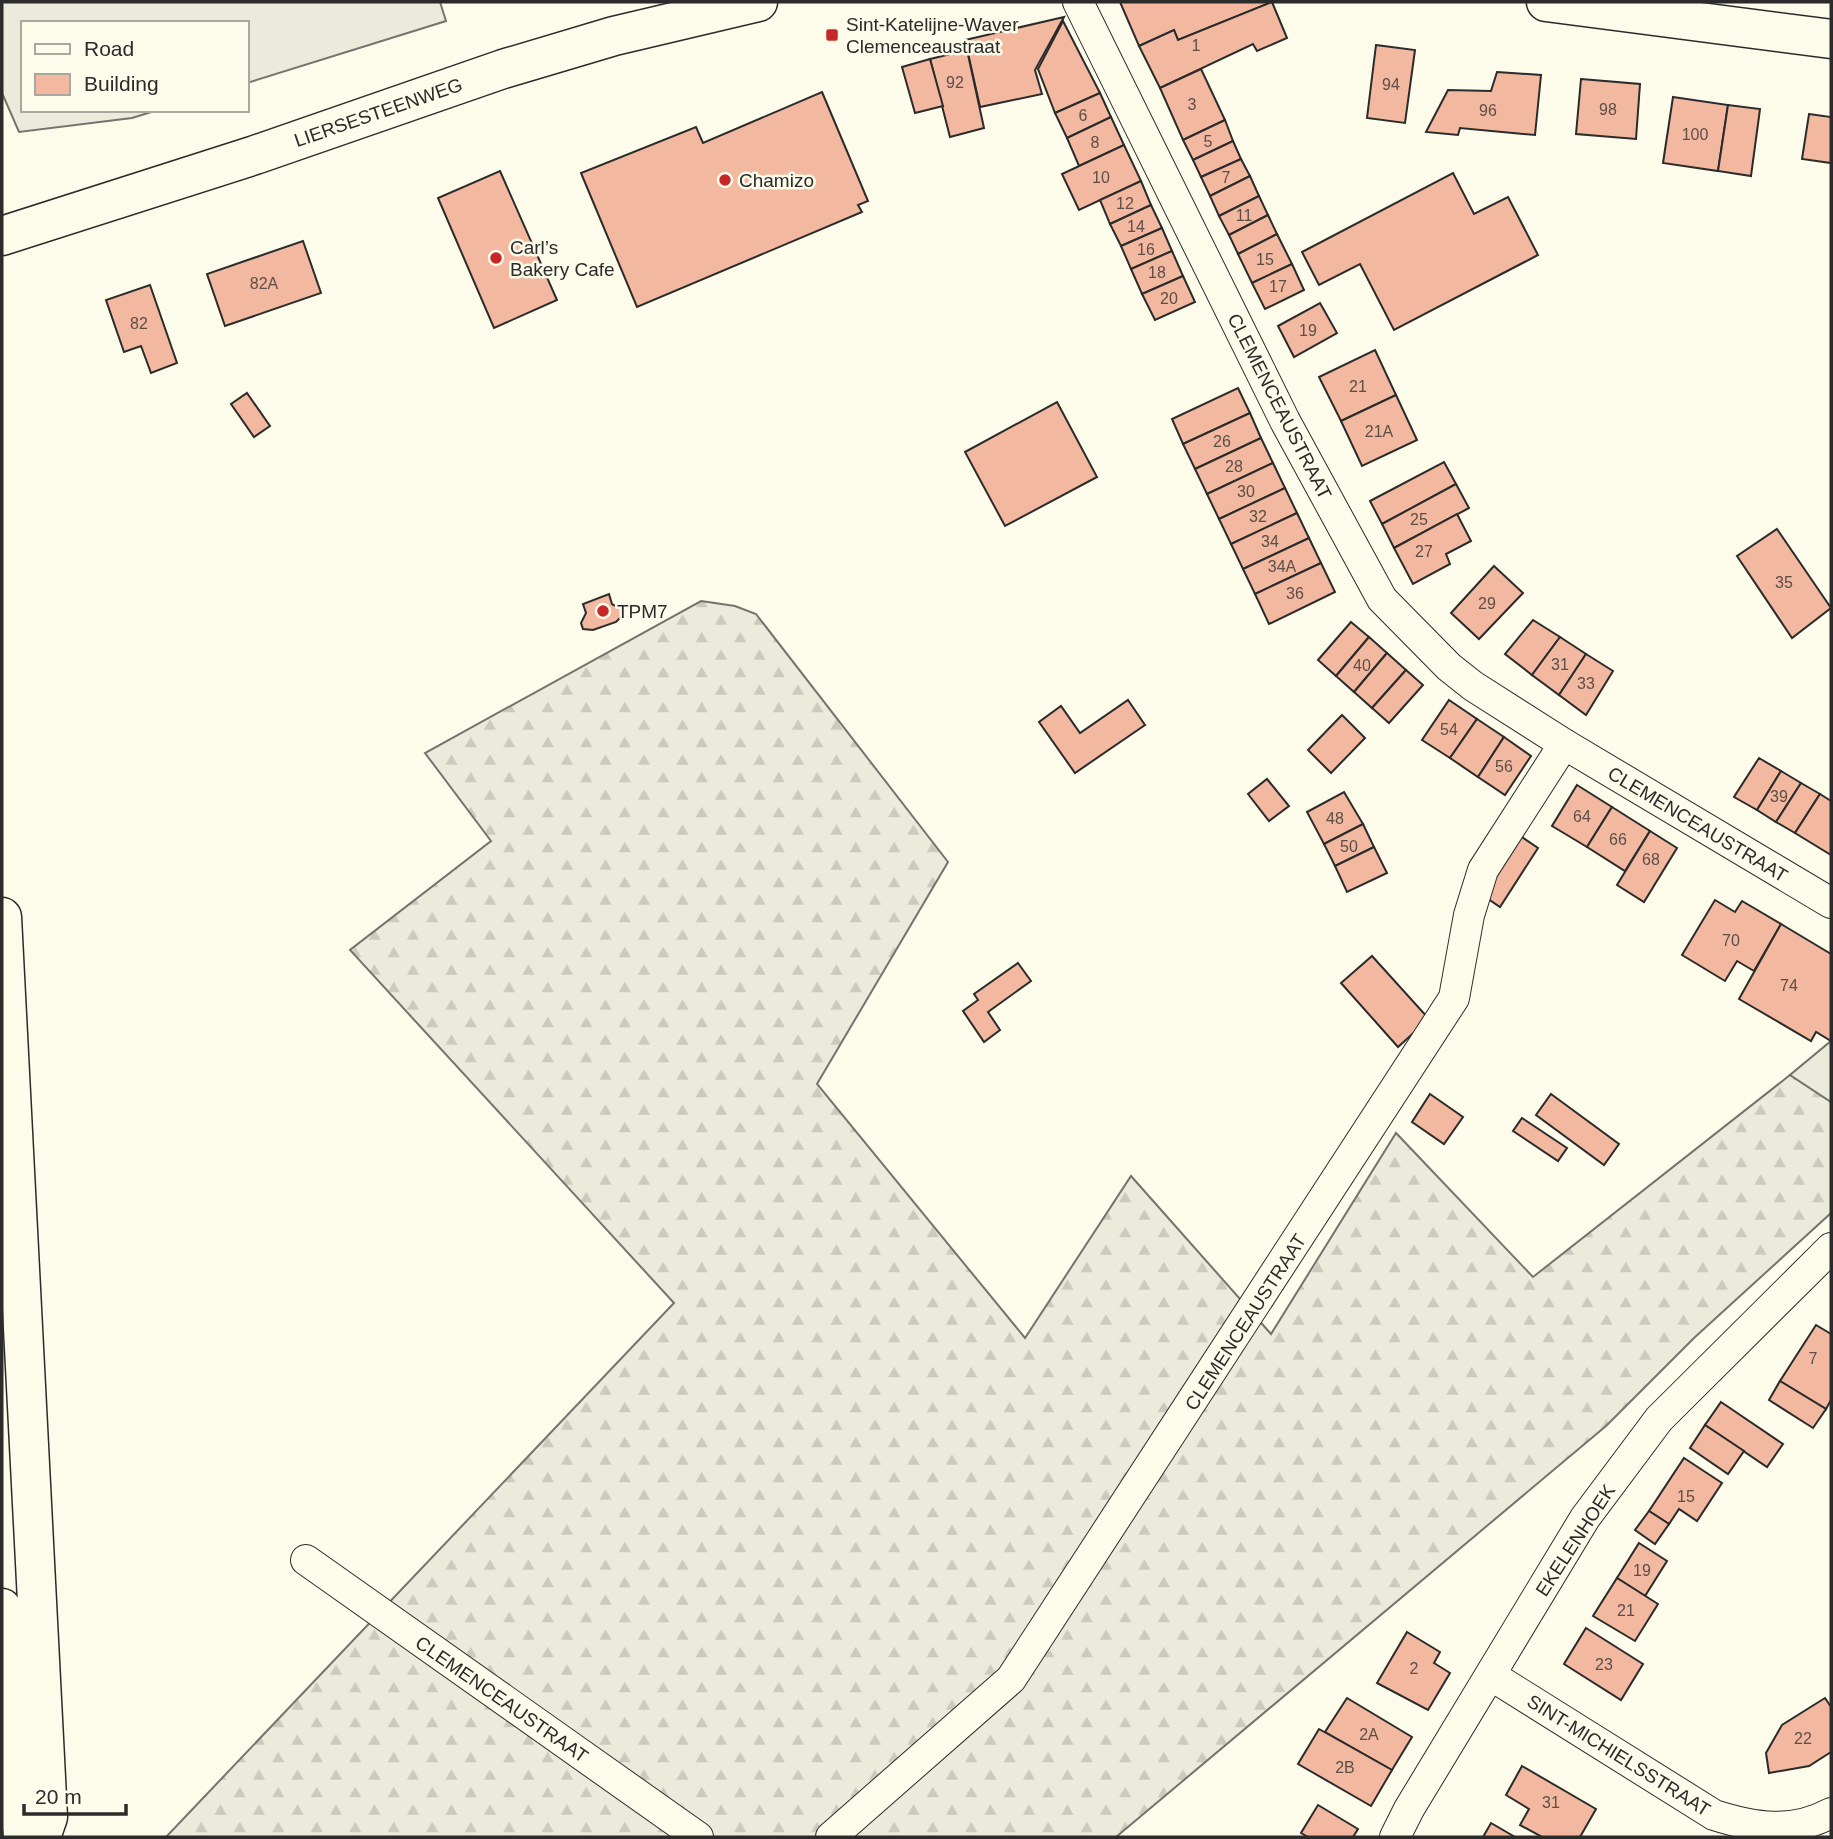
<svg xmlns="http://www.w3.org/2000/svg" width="1833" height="1839" font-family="Helvetica,sans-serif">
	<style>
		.grass { fill: #ecebdb; stroke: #74746e; stroke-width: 2 }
		.forest { fill: url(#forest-firs); stroke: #74746e; stroke-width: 2 }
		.parking { fill: #eceadb; stroke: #74746e; stroke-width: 2 }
		.building { fill: #f2b8a0; stroke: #2b2b2b; stroke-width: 2 }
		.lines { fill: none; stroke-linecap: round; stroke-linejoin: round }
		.minor-casing { stroke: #2b2b2b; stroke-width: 32 }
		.primary-casing { stroke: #2b2b2b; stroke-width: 41 }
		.trunk-casing { stroke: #2b2b2b; stroke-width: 41 }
		.minor { stroke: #fdfbea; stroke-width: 30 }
		.primary { stroke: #fdfbea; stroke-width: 38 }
		.trunk { stroke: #fdfbea; stroke-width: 38 }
		.poi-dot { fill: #c62828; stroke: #fdfbea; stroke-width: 2.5 }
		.labels { text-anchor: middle; stroke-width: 5; stroke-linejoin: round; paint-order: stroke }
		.number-label { font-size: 16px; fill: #5d4e48 }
		.poi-label { font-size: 19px; fill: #2b2b2b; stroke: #fdfbea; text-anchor: start }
		.street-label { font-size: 19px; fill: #2b2b2b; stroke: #fdfbea }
	</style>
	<defs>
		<pattern id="forest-firs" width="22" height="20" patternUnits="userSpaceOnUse" patternTransform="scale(1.75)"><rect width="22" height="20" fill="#ecebdb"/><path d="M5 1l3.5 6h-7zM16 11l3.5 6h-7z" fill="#cbcabc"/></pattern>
	</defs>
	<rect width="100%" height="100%" fill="#fdfbea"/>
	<!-- grass -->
	<polygon class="grass" points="2,2 440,2 446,21 247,83 247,23 23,23 23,110 158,110 132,118 19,132 2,93"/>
	<!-- forest -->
	<polygon class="forest" points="701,601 735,606 756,614 948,862 817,1084 1025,1338 1131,1176 1271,1334 1396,1133 1533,1277 1790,1075 1831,1102 1831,1213 1694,1338 1606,1426 1116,1837 166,1837 674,1303 350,950 491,841 425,753"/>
	<!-- parking -->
	<polygon class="parking" points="1831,1041 1831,1102 1790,1075"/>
	<!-- building -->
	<g class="building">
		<polygon points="1120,2 1272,2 1178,40 1174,30 1139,46"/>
		<polygon points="1272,2 1287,38 1257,51 1253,44 1160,88 1139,46 1174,30 1178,40"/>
		<polygon points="1064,17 1035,70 1042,94 980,107 965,40"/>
		<polygon points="1063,21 1100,93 1055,113 1038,69"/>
		<polygon points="1376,45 1415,50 1405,123 1367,118"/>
		<polygon points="967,50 984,128 950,137 930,59"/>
		<polygon points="930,59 943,106 915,113 902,67"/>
		<polygon points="1201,69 1225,120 1183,140 1160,88"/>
		<polygon points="1497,72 1541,75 1535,135 1460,128 1458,135 1426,132 1448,90 1491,91"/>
		<polygon points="1581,79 1640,84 1636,139 1576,134"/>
		<polygon points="822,92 868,201 858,205 862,212 637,307 581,173 696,127 703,143"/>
		<polygon points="1100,93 1111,117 1067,138 1055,113"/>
		<polygon points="1673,97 1728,105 1718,171 1663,163"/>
		<polygon points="1728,105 1760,109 1751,176 1718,171"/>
		<polygon points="1809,114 1831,117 1831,163 1802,159"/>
		<polygon points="1111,117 1124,145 1079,166 1067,138"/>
		<polygon points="1225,120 1233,141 1193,160 1183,140"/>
		<polygon points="1233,141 1241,159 1201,177 1193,160"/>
		<polygon points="1124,145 1141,181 1079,210 1062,174"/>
		<polygon points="1241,159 1250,176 1210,196 1201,177"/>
		<polygon points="500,171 557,300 494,328 438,198"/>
		<polygon points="1453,173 1474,214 1508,197 1538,255 1394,330 1360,264 1319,285 1302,252"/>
		<polygon points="1250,176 1259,196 1219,216 1210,196"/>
		<polygon points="1141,181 1151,205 1110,224 1100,200"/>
		<polygon points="1259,196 1268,215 1229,235 1219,216"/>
		<polygon points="1151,205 1162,228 1121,246 1110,224"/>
		<polygon points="1268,215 1277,234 1238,254 1229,235"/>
		<polygon points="1162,228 1172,251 1131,269 1121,246"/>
		<polygon points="1277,234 1292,264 1252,283 1238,254"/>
		<polygon points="303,241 321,293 225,326 207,274"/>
		<polygon points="1172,251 1183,276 1142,294 1131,269"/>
		<polygon points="1292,264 1304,290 1265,309 1252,283"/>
		<polygon points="1183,276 1195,302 1155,320 1142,294"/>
		<polygon points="150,285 177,363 151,373 141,346 124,352 106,300"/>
		<polygon points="1320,303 1337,333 1294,357 1278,326"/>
		<polygon points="1375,350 1396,395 1341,421 1319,377"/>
		<polygon points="1238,388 1250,413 1183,444 1172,419"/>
		<polygon points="247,393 270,426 254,437 231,404"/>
		<polygon points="1396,395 1417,440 1362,466 1341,421"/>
		<polygon points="1057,402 1097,477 1005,526 965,452"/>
		<polygon points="1250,413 1261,438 1195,469 1183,444"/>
		<polygon points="1261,438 1273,463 1207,494 1195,469"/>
		<polygon points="1444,462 1456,484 1382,524 1370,501"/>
		<polygon points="1273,463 1285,488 1219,519 1207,494"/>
		<polygon points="1456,484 1469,508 1394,548 1382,524"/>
		<polygon points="1285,488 1297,513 1231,544 1219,519"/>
		<polygon points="1297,513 1309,538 1243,569 1231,544"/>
		<polygon points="1457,514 1471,541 1446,554 1450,564 1413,584 1394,548"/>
		<polygon points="1777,529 1831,608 1792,638 1737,556"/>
		<polygon points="1309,538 1321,563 1255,594 1243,569"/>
		<polygon points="1321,563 1335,592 1269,624 1255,594"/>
		<polygon points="1494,566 1523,593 1479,639 1451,613"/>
		<polygon points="609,594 612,604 621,609 623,615 616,622 593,630 583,629 581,623 586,613 583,604"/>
		<polygon points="1533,620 1560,637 1532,675 1505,654"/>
		<polygon points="1351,622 1369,637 1336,676 1318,660"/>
		<polygon points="1369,637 1387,653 1354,692 1336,676"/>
		<polygon points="1560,637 1586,654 1559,695 1532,675"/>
		<polygon points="1387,653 1406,670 1372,708 1354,692"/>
		<polygon points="1586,654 1613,671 1586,715 1559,695"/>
		<polygon points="1406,670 1423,685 1389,723 1372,708"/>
		<polygon points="1128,700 1145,725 1075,773 1039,722 1061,706 1080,733"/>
		<polygon points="1449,700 1477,719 1450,758 1422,740"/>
		<polygon points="1342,715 1365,738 1331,773 1308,750"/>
		<polygon points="1477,719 1504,737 1478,777 1450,758"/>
		<polygon points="1504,737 1531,756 1505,795 1478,777"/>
		<polygon points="1759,758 1781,771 1757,810 1734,797"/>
		<polygon points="1781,771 1801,783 1776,822 1757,810"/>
		<polygon points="1267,779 1289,806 1269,821 1248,794"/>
		<polygon points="1801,783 1820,794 1795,833 1776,822"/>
		<polygon points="1577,785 1612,807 1587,847 1552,826"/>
		<polygon points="1344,792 1363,824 1324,844 1307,812"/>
		<polygon points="1820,794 1831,801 1831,855 1795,833"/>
		<polygon points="1612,807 1650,831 1625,871 1587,847"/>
		<polygon points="1363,824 1374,847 1335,866 1324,844"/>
		<polygon points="1650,831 1677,848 1644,902 1617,885"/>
		<polygon points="1519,835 1538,848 1500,907 1481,894"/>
		<polygon points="1374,847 1387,873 1347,892 1335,866"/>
		<polygon points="1715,900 1735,912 1742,901 1781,924 1754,971 1737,961 1725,981 1682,955"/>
		<polygon points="1781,924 1831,954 1831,1041 1816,1032 1811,1041 1739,999"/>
		<polygon points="1372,956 1429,1019 1398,1047 1341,983"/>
		<polygon points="1018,963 1031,981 988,1012 1000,1030 984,1042 963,1011 978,1000 974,994"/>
		<polygon points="1430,1094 1463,1117 1444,1144 1412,1122"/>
		<polygon points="1551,1094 1619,1144 1604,1165 1536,1115"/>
		<polygon points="1522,1118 1567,1148 1558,1161 1513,1131"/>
		<polygon points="1816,1325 1831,1334 1831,1400 1826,1409 1780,1381"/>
		<polygon points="1780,1381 1826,1409 1813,1428 1769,1400"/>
		<polygon points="1721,1402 1783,1444 1767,1467 1705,1425"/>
		<polygon points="1705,1425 1744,1451 1728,1474 1690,1448"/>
		<polygon points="1684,1458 1722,1483 1697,1521 1679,1509 1669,1524 1649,1511"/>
		<polygon points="1649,1511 1669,1524 1655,1544 1635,1530"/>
		<polygon points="1639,1543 1667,1561 1645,1596 1617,1578"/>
		<polygon points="1617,1578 1658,1604 1635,1641 1593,1616"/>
		<polygon points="1586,1628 1643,1664 1621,1700 1564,1664"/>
		<polygon points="1407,1632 1440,1652 1434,1663 1450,1673 1428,1710 1377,1683"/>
		<polygon points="1347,1698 1412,1737 1392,1770 1325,1732"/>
		<polygon points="1825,1698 1831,1707 1831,1752 1809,1766 1769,1773 1766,1753 1782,1725"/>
		<polygon points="1319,1729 1392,1770 1371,1806 1298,1764"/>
		<polygon points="1522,1766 1596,1809 1580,1837 1542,1837 1520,1825 1529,1809 1506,1795"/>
		<polygon points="1318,1805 1358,1829 1353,1837 1308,1837 1301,1833"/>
		<polygon points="1491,1823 1515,1837 1483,1837"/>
	</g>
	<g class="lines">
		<defs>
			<g id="minor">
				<polyline points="1078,2 1285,421 1382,599 1449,667 1473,686 1564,744 1831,903"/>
				<polyline points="306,1560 698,1837"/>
				<path d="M1492,1676L1714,1815C1755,1828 1792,1834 1831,1813"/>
				<polyline points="831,1837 1011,1679 1454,998 1469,915 1483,870 1564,744"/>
				<polyline points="1395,1837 1409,1809 1585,1518 1659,1419 1831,1248"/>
			</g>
			<g id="primary">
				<polyline points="1546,2 1831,39"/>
				<polyline points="2,236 255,155 503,69 614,36 758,2"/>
			</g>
			<g id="trunk">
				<polyline points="2,917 48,1817 41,1837"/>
				<polyline points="2,1608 23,1837"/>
			</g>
		</defs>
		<!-- minor casing -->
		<use href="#minor" class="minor-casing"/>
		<!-- primary casing -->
		<use href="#primary" class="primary-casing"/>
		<!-- trunk casing -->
		<use href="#trunk" class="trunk-casing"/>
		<!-- minor -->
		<use href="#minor" class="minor"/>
		<!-- primary -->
		<use href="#primary" class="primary"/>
		<!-- trunk -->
		<use href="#trunk" class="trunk"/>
	</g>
	<!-- markers -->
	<g class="poi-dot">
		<rect x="825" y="28" width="14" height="14" rx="3.5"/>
		<circle cx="725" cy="180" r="7"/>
		<circle cx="496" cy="258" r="7"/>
		<circle cx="603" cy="611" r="7"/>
	</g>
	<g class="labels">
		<!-- number labels -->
		<g class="number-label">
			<text x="1196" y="51">1</text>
			<text x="955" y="88">92</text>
			<text x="1391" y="90">94</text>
			<text x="1192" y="110">3</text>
			<text x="1608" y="115">98</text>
			<text x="1488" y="116">96</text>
			<text x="1083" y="121">6</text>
			<text x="1695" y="140">100</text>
			<text x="1208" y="147">5</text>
			<text x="1095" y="148">8</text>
			<text x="1101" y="183">10</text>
			<text x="1226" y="183">7</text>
			<text x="1125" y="209">12</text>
			<text x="1244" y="221">11</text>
			<text x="1136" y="232">14</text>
			<text x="1146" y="255">16</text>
			<text x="1265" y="265">15</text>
			<text x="1157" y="278">18</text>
			<text x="264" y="289">82A</text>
			<text x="1278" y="292">17</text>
			<text x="1169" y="304">20</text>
			<text x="139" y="329">82</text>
			<text x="1308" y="336">19</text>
			<text x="1358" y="392">21</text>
			<text x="1379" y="437">21A</text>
			<text x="1222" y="447">26</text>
			<text x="1234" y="472">28</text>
			<text x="1246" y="497">30</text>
			<text x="1258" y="522">32</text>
			<text x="1419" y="525">25</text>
			<text x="1270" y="547">34</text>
			<text x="1424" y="557">27</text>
			<text x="1282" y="572">34A</text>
			<text x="1784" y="588">35</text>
			<text x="1295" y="599">36</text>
			<text x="1487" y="609">29</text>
			<text x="1560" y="670">31</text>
			<text x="1362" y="671">40</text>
			<text x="1586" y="689">33</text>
			<text x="1449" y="735">54</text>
			<text x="1504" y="772">56</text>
			<text x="1779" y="802">39</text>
			<text x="1582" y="822">64</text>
			<text x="1335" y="824">48</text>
			<text x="1618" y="845">66</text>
			<text x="1349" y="852">50</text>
			<text x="1651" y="865">68</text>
			<text x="1731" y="946">70</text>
			<text x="1789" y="991">74</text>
			<text x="1813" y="1364">7</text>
			<text x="1686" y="1502">15</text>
			<text x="1642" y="1576">19</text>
			<text x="1626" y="1616">21</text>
			<text x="1604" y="1670">23</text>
			<text x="1414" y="1674">2</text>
			<text x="1369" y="1740">2A</text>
			<text x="1803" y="1744">22</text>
			<text x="1345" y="1773">2B</text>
			<text x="1551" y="1808">31</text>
		</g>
		<!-- poi labels -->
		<g class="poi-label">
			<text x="846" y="31">Sint-Katelijne-Waver<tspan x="846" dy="22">Clemenceaustraat</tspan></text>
			<text x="739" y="187">Chamizo</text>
			<text x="510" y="254">Carl’s<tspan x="510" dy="22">Bakery Cafe</tspan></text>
			<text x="617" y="618">TPM7</text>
		</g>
		<!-- street labels -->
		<g class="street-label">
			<text transform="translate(378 112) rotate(-19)" y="7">LIERSESTEENWEG</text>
			<text transform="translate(1280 406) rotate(63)" y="7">CLEMENCEAUSTRAAT</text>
			<text transform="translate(1698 824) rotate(31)" y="7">CLEMENCEAUSTRAAT</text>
			<text transform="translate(1245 1322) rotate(-57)" y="7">CLEMENCEAUSTRAAT</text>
			<text transform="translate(1575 1540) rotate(-57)" y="7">EKELENHOEK</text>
			<text transform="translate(502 1699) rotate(35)" y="7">CLEMENCEAUSTRAAT</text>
			<text transform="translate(1619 1755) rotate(32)" y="7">SINT-MICHIELSSTRAAT</text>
		</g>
	</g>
	<!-- border -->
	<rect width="1833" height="1839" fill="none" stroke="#2b2b2b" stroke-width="7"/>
	<!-- legend -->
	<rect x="21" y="21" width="228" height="91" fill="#fdfbea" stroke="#a9a89e" stroke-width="2"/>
	<rect x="35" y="44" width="35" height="10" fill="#fdfbea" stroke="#a9a89e" stroke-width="2"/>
	<text x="84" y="56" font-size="21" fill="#2b2b2b">Road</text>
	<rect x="35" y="74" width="35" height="21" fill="#f2b8a0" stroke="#a9a89e" stroke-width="2"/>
	<text x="84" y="91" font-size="21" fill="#2b2b2b">Building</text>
	<!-- scale -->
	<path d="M24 1804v10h102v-10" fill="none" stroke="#2b2b2b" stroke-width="3.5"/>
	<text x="35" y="1804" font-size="21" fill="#2b2b2b" stroke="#fdfbea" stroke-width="5" paint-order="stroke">20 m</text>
</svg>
